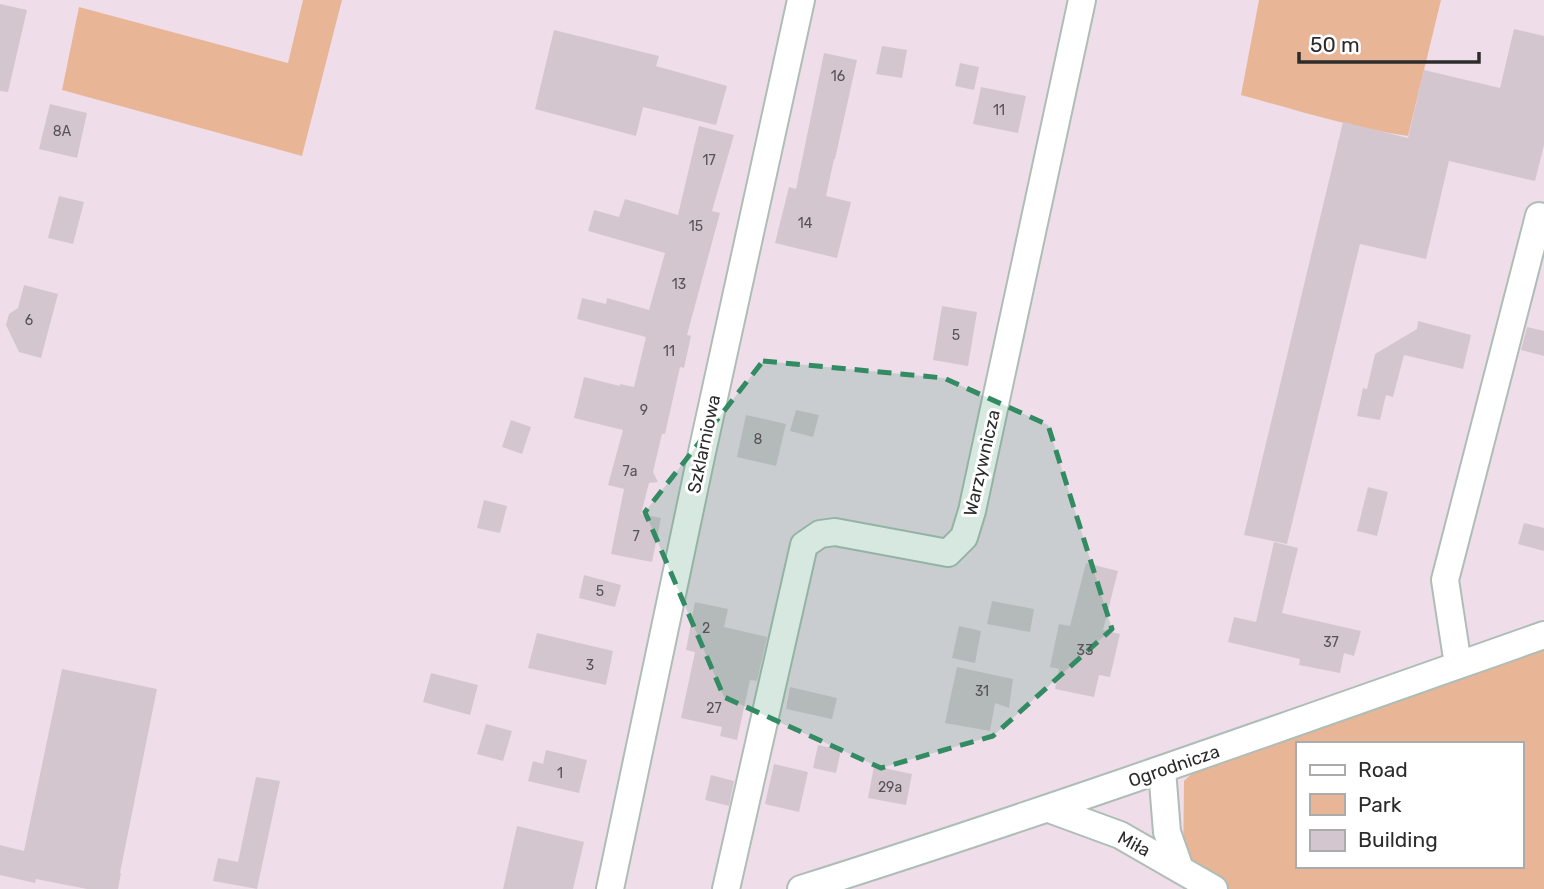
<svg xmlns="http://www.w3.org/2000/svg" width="1544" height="889" font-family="Rubik,sans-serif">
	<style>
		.green { fill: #e8b697; fill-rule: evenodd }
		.building { fill: #d4c6cf }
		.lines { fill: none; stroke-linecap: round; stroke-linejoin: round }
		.minor-casing { stroke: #aebdb6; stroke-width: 30 }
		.minor { stroke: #fff; stroke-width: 26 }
		.marked { fill: #328b62; fill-opacity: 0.2; stroke: #328b62; stroke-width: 5; stroke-dasharray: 14 9; stroke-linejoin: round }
		.labels { text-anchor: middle; stroke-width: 6; stroke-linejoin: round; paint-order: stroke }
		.number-label { font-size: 14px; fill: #565255 }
		.street-label { font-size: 18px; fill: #2c2c2c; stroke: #fff }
	</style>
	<rect width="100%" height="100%" fill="#efdeea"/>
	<!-- green -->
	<g class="green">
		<polygon points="303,0 342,0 302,156 62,90 79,7 288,63"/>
		<path d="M1259,0H1441L1408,136C1352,128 1296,110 1241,95Z"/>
		<path d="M1544,640V889H1210L1183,874L1184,781L1203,763ZM1297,744H1521V866H1297Z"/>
	</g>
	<!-- building -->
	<g class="building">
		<polygon points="0,4 27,10 8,92 0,91"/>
		<polygon points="1514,29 1544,36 1544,145 1535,181 1449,161 1426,259 1360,244 1287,544 1244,535 1343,122 1408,138 1424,70 1500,88"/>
		<polygon points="554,30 659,56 656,66 727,86 716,125 643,107 636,136 535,109"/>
		<polygon points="882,46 907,50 902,78 876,74"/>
		<polygon points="824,53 857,60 835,159 834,159 826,196 851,202 837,258 775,243 789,187 796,189"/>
		<polygon points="960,63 979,67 974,90 955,86"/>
		<polygon points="981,87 1026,96 1018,133 973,124"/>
		<polygon points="50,104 87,113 77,158 39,149"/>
		<polygon points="699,126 734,135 712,211 720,213 687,335 691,336 684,368 680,367 665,434 662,434 653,472 658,482 649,483 641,514 661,518 652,562 611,554 624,489 608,485 623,430 574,418 584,377 620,386 620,384 634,387 646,337 577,319 582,298 606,304 607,298 649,310 665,253 588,231 594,210 619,217 625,199 678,215"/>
		<polygon points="59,196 84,202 73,244 48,238"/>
		<polygon points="24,285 58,294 41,358 19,352 6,325 9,314 18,308"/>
		<polygon points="942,306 977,312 968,366 933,360"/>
		<polygon points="1418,321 1471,335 1463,369 1404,355 1393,397 1386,395 1380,420 1357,416 1363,388 1367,389 1375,354 1417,329"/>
		<polygon points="1527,327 1544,331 1544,356 1521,350"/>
		<polygon points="796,410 819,415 813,437 790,431"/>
		<polygon points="746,415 786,424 776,466 737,457"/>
		<polygon points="511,420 531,427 522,454 502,447"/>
		<polygon points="1368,487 1388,492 1377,536 1357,531"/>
		<polygon points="484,500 507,506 500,533 477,528"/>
		<polygon points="1524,523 1544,528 1544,551 1518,544"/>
		<polygon points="1274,542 1298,548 1282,613 1361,631 1354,656 1344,653 1340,673 1299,665 1300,659 1228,642 1234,617 1256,622"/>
		<polygon points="1086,563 1118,571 1103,630 1120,634 1110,677 1099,675 1094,697 1055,689 1059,669 1050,667 1059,624 1070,626"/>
		<polygon points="584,575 621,585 615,607 579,598"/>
		<polygon points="992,601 1034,609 1030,632 987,624"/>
		<polygon points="695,602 728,609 724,627 767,637 757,681 750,680 737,740 720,736 722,727 681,718 695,652 686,650"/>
		<polygon points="959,626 981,631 975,663 952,658"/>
		<polygon points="537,633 613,651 606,685 528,668"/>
		<polygon points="957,667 1013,679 1009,708 995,703 990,731 945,723"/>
		<polygon points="62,669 157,689 120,873 121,873 118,889 87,889 36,879 35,883 0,875 0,845 24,851"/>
		<polygon points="431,673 478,685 470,715 423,702"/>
		<polygon points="790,687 837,698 832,719 786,709"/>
		<polygon points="486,724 512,731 503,761 477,754"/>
		<polygon points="818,745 841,750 836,773 813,768"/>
		<polygon points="546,750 587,760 579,793 528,781 533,761 543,764"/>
		<polygon points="774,764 808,772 799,812 765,804"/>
		<polygon points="874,766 912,774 906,805 868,798"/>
		<polygon points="711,775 734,781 729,806 705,800"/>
		<polygon points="256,777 280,781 257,889 213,881 218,858 238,862"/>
		<polygon points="517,826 584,842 573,889 503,889"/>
	</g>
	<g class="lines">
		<defs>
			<g id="minor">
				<polyline points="1458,665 1445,580 1539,216"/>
				<polyline points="1162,770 1167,832 1180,869"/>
				<polyline points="1049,809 1120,835 1214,889"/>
				<polyline points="610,889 699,466 801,0"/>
				<polyline points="726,889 804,545 820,534 835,532 948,553 964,537 972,511 1082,0"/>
				<path d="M801,889C1051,810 1297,722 1544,635"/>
			</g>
		</defs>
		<!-- minor casing -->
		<use href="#minor" class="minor-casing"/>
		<!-- minor -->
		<use href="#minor" class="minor"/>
	</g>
	<!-- marked area -->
	<path class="marked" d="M763,361L944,378L1048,425L1112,629L993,736L881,768L724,697L645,512Z"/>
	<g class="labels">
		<!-- number labels -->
		<g class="number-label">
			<text x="838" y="81">16</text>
			<text x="999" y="115">11</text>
			<text x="62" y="136">8A</text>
			<text x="709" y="165">17</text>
			<text x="805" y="228">14</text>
			<text x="696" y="231">15</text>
			<text x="679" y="289">13</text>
			<text x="29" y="325">6</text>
			<text x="956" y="340">5</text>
			<text x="669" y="356">11</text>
			<text x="644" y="415">9</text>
			<text x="758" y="444">8</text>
			<text x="630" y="476">7a</text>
			<text x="636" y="541">7</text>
			<text x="600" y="596">5</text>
			<text x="706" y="633">2</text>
			<text x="1331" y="647">37</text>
			<text x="1085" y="655">33</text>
			<text x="590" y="670">3</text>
			<text x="982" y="696">31</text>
			<text x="714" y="713">27</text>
			<text x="560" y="778">1</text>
			<text x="890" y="792">29a</text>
		</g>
		<!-- street labels -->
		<g class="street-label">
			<text transform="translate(704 444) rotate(-78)" y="6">Szklarniowa</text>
			<text transform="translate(982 463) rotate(-77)" y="6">Warzywnicza</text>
			<text transform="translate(1174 766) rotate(-19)" y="6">Ogrodnicza</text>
			<text transform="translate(1134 844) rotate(28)" y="6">Miła</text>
		</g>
	</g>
	<!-- legend -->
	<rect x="1296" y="742" width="228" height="126" fill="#ffffff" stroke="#ababab" stroke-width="2"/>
	<rect x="1310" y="765" width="35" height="10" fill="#ffffff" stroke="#ababab" stroke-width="2"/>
	<text x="1358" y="777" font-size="21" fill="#2c2c2c">Road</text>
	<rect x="1310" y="794" width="35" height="21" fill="#e8b697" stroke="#ababab" stroke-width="2"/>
	<text x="1358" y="812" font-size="21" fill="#2c2c2c">Park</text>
	<rect x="1310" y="830" width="35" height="21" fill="#d4c6cf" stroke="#ababab" stroke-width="2"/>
	<text x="1358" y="847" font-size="21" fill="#2c2c2c">Building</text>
	<!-- scale -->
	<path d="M1299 52v10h180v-10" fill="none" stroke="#2c2c2c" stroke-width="3.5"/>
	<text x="1310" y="52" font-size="21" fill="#2c2c2c" stroke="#ffffff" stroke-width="5" paint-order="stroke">50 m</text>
</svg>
